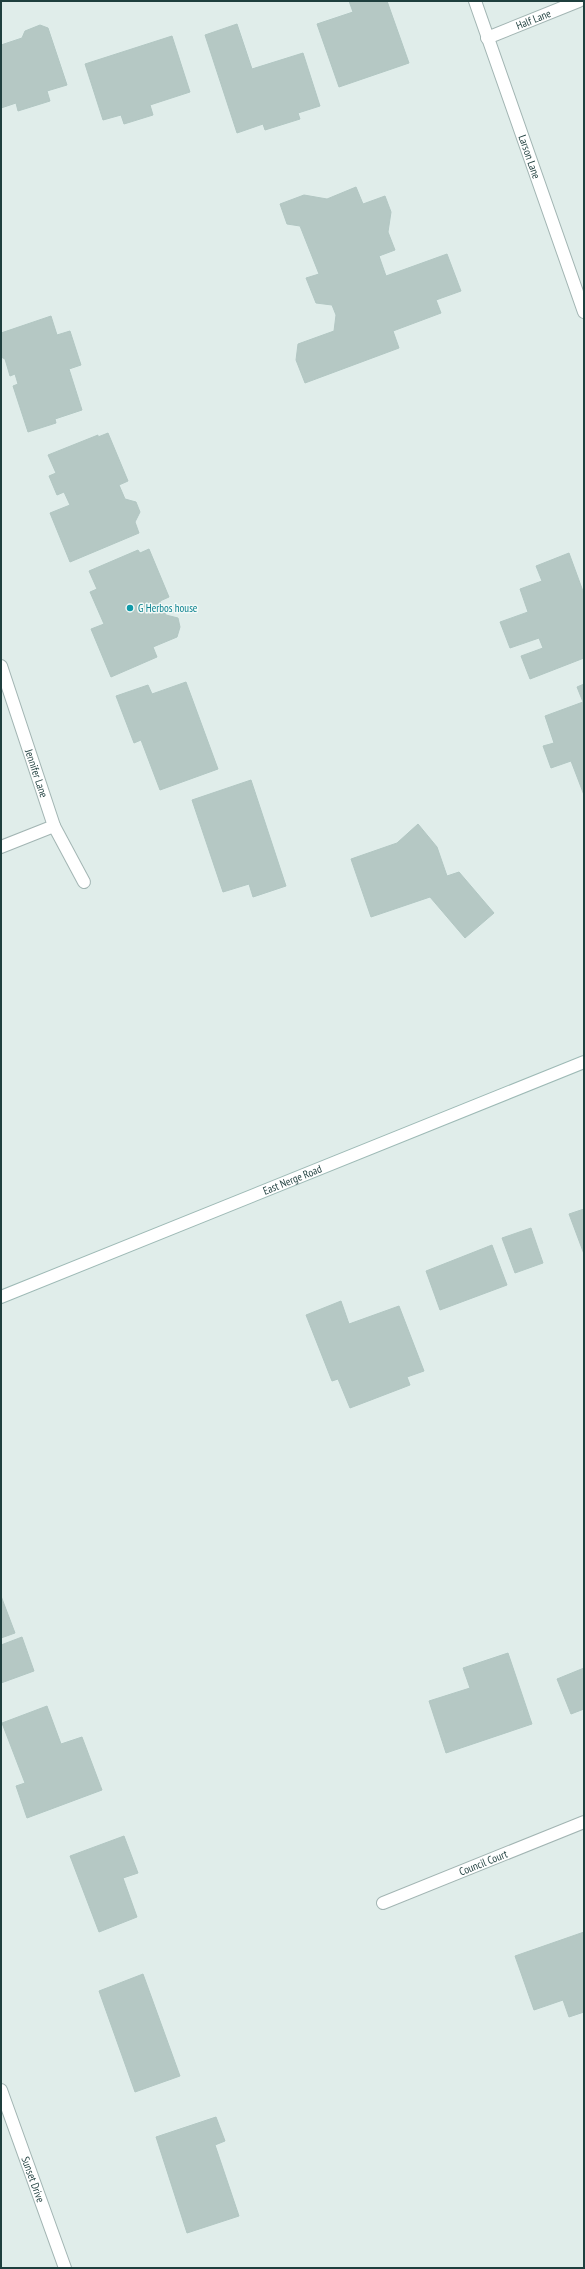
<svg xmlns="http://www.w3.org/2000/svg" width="585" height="2269" font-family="'PT Sans Narrow',sans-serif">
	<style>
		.building { fill: #b5c8c4; stroke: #b2c7c3 }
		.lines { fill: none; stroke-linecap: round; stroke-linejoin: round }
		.street-casing { stroke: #a2b5b3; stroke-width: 14 }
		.secondary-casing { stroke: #9ebab6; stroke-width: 14 }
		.street { stroke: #fff; stroke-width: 12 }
		.secondary { stroke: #fff; stroke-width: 12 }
		.culture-dot { fill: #0f9aa8; stroke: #f1f9f7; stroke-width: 1.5 }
		.labels { text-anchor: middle; stroke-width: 3; stroke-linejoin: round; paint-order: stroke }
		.street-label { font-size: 11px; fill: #1f3f3e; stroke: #f1f9f7 }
		.culture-label { font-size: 11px; fill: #0d838f; stroke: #f1f9f7; text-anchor: start }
	</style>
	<rect width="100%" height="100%" fill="#e0edea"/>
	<!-- building -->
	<g class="building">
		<polygon points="349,1 387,1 409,63 339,87 317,24 353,12"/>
		<polygon points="237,24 252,69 303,53 320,106 298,113 300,119 265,130 263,124 237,133 205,35"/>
		<polygon points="40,25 48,28 67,85 47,91 50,101 18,111 16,103 1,108 1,45 22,38 25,31"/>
		<polygon points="172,36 190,92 150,105 153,115 124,124 121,115 103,120 85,64"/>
		<polygon points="356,187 363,204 385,196 391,212 388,232 395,250 379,256 386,276 447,254 461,291 436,300 441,313 393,331 399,348 305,383 296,360 298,344 334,331 336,315 332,305 316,303 306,278 319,274 300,226 287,224 280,204 304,195 327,199"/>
		<polygon points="51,316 57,335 70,331 81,365 69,369 82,410 55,419 56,423 28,432 13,386 18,384 15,374 10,376 5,359 1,357 1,333"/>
		<polygon points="108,433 128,481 119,485 125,499 136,502 140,512 135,522 139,533 70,562 50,513 70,505 64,492 57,495 49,476 56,473 48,455 98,435 98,437"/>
		<polygon points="149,549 169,597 160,601 166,615 178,618 180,627 177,637 153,647 157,657 111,677 91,629 104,624 90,592 97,589 89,571 138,550 140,553"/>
		<polygon points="569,553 584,594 584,658 530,679 521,656 543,648 539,638 510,648 500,622 528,612 520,589 542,581 536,566"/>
		<polygon points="186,682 218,769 160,790 141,740 134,743 116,696 148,685 152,694"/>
		<polygon points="584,684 584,795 571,761 551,768 543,746 554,743 545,716 583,702 577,687"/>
		<polygon points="251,780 286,886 253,897 249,884 223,892 192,800"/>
		<polygon points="418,824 437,847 447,876 459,872 494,913 465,938 430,897 371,917 351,859 397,843"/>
		<polygon points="584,1209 584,1254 569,1214"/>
		<polygon points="531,1228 543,1263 515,1273 502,1238"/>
		<polygon points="492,1245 507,1285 440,1310 426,1271"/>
		<polygon points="341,1301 349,1324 399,1306 424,1371 407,1377 410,1385 350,1408 338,1379 332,1381 306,1315"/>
		<polygon points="1,1596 15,1633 1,1638"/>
		<polygon points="22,1637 34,1671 1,1683 1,1645"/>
		<polygon points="508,1653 532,1724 446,1753 429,1701 470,1688 463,1668"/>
		<polygon points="584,1668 584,1709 571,1714 557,1679"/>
		<polygon points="47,1706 61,1744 82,1737 102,1790 27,1818 16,1786 25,1783 2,1723"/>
		<polygon points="124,1836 138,1873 123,1878 137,1917 99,1932 70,1856"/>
		<polygon points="584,1932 584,2012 569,2017 563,2000 534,2010 515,1956"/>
		<polygon points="143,1974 180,2076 135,2092 99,1991"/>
		<polygon points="216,2117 225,2141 215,2145 239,2216 187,2233 156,2137"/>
	</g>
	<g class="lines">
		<defs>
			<g id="street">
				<path id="s1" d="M475,1L584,312"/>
				<path id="s2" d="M487,38L579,1"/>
				<path id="s3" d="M1,666L54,826L1,847"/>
				<polyline points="54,826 84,882"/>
				<path id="s4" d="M383,1903L584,1822"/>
				<path id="s5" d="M1,2090L65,2268"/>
			</g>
			<g id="secondary">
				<path id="s6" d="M1,1297L584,1062"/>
			</g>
		</defs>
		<!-- street casing -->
		<use href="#street" class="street-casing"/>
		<!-- secondary casing -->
		<use href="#secondary" class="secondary-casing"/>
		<!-- street -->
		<use href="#street" class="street"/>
		<!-- secondary -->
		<use href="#secondary" class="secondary"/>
	</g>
	<!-- markers -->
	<circle class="culture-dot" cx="130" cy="608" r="4"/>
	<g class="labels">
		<!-- street labels -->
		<g class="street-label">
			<text dy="4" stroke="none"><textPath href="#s2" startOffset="50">Half Lane</textPath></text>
			<text dy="4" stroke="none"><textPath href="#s1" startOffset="165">Larson Lane</textPath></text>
			<text dy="4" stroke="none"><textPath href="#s3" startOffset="113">Jennifer Lane</textPath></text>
			<text dy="4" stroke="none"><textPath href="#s6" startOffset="314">East Nerge Road</textPath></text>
			<text dy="4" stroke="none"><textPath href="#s4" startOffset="108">Council Court</textPath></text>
			<text dy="4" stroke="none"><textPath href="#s5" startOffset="95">Sunset Drive</textPath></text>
		</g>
		<!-- culture labels -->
		<g class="culture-label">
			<text x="138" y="612">G Herbos house</text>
		</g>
	</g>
	<!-- border -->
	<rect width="585" height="2269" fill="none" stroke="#1f3f3e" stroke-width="4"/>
</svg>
